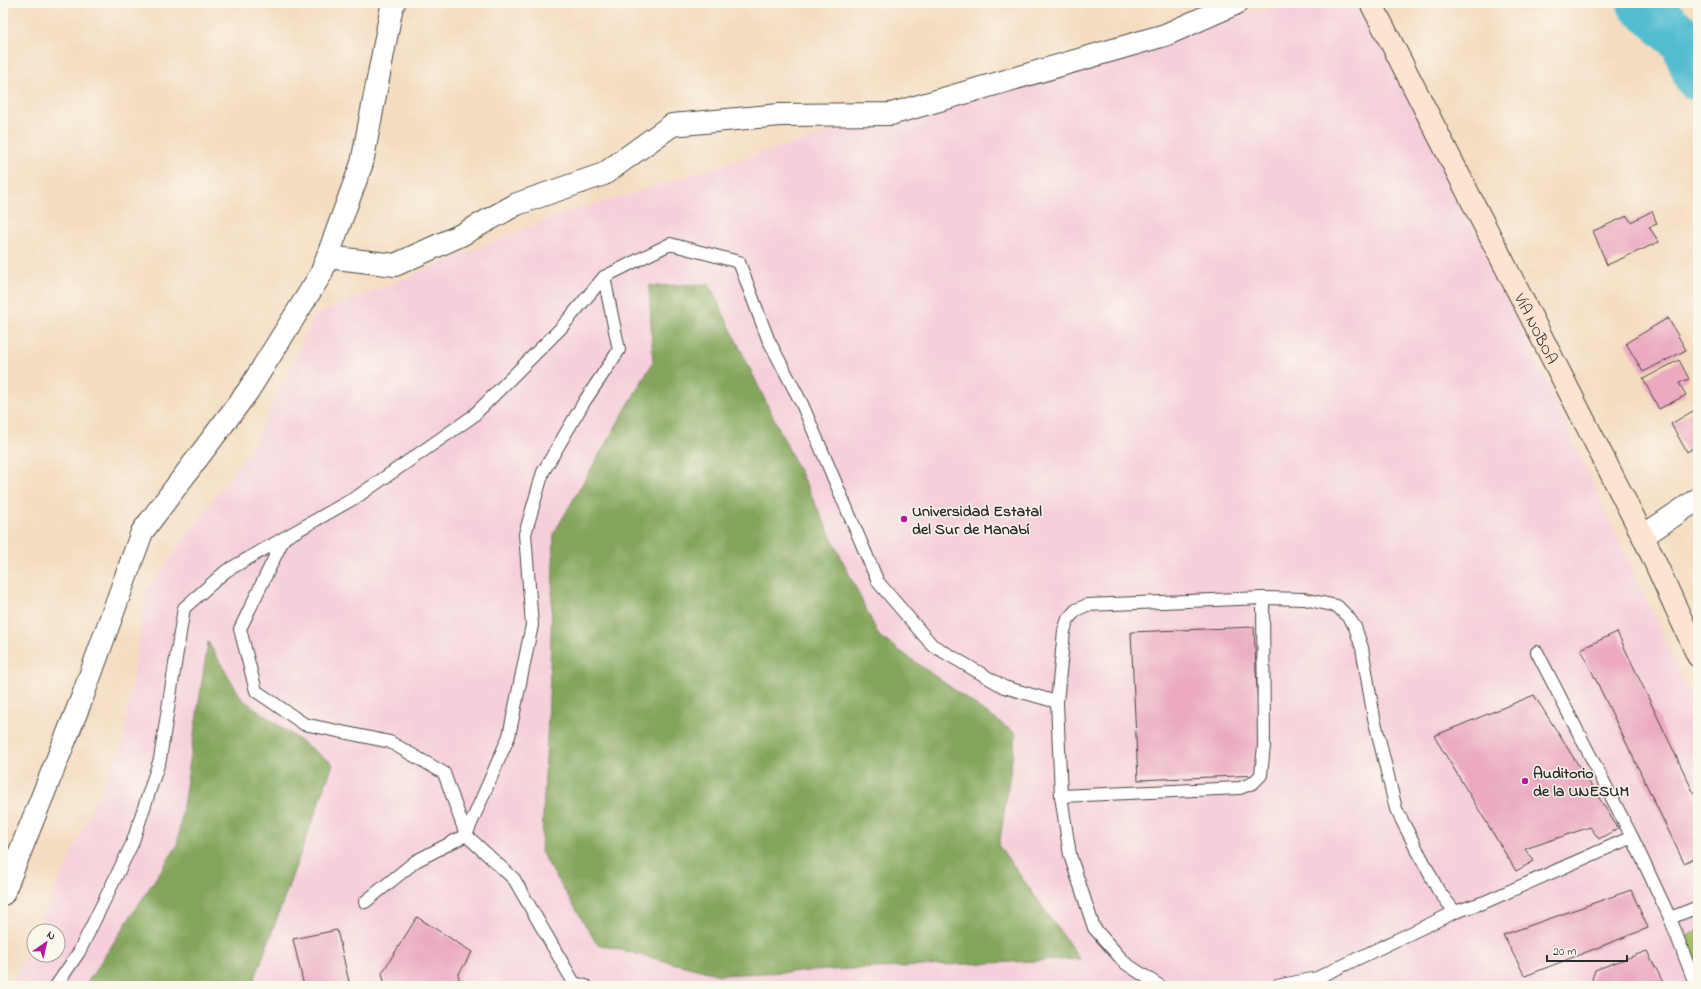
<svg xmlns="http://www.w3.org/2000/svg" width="1701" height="989" font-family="'Indie Flower',sans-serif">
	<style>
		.built { fill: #f5cfda }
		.green { fill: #a5c067; stroke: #687649 }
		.forest { fill: #84a65c; stroke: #586844 }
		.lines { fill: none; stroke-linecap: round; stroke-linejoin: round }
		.river { stroke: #53bdd0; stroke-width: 48 }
		.building { fill: #ebaac1 }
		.lane-casing { stroke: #494641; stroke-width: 14 }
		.street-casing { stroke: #494641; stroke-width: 24 }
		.secondary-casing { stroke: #494641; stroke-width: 24 }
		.lane { stroke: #fff; stroke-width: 12 }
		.street { stroke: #fff; stroke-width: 22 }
		.secondary { stroke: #fde4d1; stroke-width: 22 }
		.poi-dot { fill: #b5179e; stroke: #fbf7ec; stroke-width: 1.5 }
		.labels { text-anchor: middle; stroke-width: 3; stroke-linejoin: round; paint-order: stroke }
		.street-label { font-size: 16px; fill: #2b2b2b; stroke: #fbf7ec }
		.poi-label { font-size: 16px; font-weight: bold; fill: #2b2b2b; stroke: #fbf7ec; text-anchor: start }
	</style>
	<rect width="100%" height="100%" fill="#fbf7ec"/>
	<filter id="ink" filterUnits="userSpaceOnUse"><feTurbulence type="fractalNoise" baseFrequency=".025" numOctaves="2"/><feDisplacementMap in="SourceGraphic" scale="8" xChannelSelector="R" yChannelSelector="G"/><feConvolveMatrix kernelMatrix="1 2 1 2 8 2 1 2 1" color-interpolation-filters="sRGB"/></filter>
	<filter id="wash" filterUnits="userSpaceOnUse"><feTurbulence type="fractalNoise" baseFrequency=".012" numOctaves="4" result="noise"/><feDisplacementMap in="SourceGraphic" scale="16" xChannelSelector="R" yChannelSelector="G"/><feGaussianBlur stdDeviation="0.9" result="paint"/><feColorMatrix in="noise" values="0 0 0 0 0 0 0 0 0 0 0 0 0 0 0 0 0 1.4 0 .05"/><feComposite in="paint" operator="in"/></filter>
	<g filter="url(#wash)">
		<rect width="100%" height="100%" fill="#f4dcc0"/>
		<!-- built -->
		<polygon class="built" points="1304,3 1371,3 1698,711 1698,986 11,986 34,936 34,955 58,955 58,931 36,931 123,742 146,592 253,446 315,315 557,216 867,121 1237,14"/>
		<!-- green -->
		<polygon class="green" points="1698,931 1698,964 1685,937"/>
		<!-- forest -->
		<g class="forest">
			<polygon points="709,284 879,636 1016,734 999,846 1080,959 720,975 597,944 541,852 549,700 554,533 653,362 649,286"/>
			<polygon points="208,642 242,699 333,764 253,984 254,986 85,986 177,846"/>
		</g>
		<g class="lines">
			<!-- river -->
			<polyline class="river" points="1641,3 1684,41 1698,77"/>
		</g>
		<g id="blocks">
			<!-- building -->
			<g class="building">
				<polygon points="1652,211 1657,224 1649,227 1659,242 1607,265 1593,231 1627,216 1631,222"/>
				<polygon points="1668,318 1686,350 1643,372 1626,343"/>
				<polygon points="1679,360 1689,379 1679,383 1686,395 1659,409 1643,379"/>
				<polygon points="1698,408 1698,445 1687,452 1671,424"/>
				<polygon points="1254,627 1261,775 1138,780 1131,632"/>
				<polygon points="1617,632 1698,802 1698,856 1684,863 1581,649"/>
				<polygon points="1534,695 1618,828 1599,839 1590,827 1525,849 1534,861 1516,871 1434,736"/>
				<polygon points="1631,890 1648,928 1525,976 1503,935"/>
				<polygon points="417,917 472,952 458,975 461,986 385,986 382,973"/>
				<polygon points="337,930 350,986 304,986 293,939"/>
				<polygon points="1647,951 1665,986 1590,986 1595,970"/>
			</g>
		</g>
	</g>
	<g filter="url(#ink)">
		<use href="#blocks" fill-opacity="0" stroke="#494641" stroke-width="1"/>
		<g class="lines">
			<defs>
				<g id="lane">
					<polyline points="284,538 240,629 256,691 304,724 390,742 444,773 466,835"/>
					<polyline points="1537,652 1632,837 1670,918 1696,986"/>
					<polyline points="1061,796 1240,788 1253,783 1261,775 1264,746 1263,598"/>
					<polyline points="466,835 509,736 532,625 525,534 543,472 584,402 619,350 604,277"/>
					<polyline points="365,902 416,861 466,835 514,879 574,983 586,986"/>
					<polyline points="1670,918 1698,907"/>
					<polyline points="56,986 79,952 132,844 160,759 184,608 226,571 358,496 472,417 561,328 604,277 670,244 739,262 768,339 802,404 878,582 932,645 1004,687 1057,702"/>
					<polyline points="1160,986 1125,963 1094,928 1070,855 1061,796 1057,702 1064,631 1068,619 1076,610 1087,605 1263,598 1304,599 1337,606 1348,617 1355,627 1362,648 1374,718 1396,809 1438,890 1455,912"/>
					<polyline points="1277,986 1317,978 1455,912 1485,902 1632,837"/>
				</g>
				<g id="street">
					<polyline points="328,257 395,265 461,235 517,204 604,174 672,125 780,115 891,114 1165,35 1237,3"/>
					<polyline points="1643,536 1698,499"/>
					<polyline points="3,894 82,698 142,532 248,391 321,274 362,163 392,6 394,3"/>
				</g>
				<g id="secondary">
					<path id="s1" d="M1371,3L1643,536L1698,656"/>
				</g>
			</defs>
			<!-- lane casing -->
			<use href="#lane" class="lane-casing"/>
			<!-- street casing -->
			<use href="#street" class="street-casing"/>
			<!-- secondary casing -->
			<use href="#secondary" class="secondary-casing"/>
			<!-- lane -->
			<use href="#lane" class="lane"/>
			<!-- street -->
			<use href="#street" class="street"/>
			<!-- secondary -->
			<use href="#secondary" class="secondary"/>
		</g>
	</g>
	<!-- markers -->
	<g class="poi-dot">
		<circle cx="904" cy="519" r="4"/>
		<circle cx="1525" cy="781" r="4"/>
	</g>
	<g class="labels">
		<!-- street labels -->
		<g class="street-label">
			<text dy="6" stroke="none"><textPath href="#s1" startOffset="365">VÍA NOBOA</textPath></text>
		</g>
		<!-- poi labels -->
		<g class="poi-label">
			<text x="912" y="516">Universidad Estatal<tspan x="912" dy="18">del Sur de Manabí</tspan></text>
			<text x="1533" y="778">Auditorio<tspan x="1533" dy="18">de la UNESUM</tspan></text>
		</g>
	</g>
	<!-- margin -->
	<rect width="1701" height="989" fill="none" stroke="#fbf7ec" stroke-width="16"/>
	<!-- north arrow -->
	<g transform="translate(46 943) rotate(34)"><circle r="19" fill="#fbf7ec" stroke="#a8a59f"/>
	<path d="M0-3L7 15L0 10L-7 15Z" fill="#b5179e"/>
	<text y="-6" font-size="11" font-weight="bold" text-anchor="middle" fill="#2b2b2b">N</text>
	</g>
	<!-- scale -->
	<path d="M1547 955v6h80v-6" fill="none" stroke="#2b2b2b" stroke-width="2"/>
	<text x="1553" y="955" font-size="12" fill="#2b2b2b" stroke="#fbf7ec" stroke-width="3" paint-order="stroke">20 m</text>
</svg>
